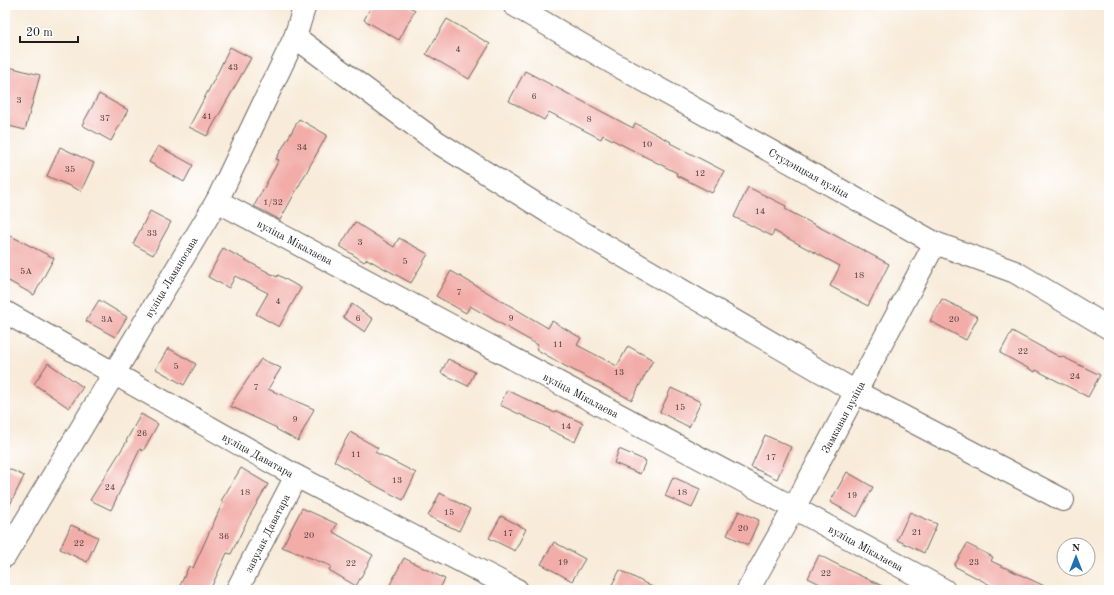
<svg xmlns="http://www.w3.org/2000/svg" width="1114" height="595" font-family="'Old Standard TT',serif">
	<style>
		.building { fill: #f2ada9 }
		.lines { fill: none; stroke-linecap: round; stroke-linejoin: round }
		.minor-casing { stroke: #69645e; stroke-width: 24 }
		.minor { stroke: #fff; stroke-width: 22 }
		.labels { text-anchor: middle; stroke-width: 3.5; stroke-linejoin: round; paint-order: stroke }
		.number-label { font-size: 9px; fill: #52403f }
		.street-label { font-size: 11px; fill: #1c1c1c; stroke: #fff }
	</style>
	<rect width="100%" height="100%" fill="#fff"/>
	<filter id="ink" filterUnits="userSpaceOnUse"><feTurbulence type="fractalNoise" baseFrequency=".025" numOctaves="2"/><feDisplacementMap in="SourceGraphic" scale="8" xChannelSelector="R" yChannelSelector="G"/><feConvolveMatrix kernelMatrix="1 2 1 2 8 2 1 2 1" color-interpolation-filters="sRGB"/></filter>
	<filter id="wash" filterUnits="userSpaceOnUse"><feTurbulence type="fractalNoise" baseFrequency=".012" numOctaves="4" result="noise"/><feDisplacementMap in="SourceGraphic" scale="16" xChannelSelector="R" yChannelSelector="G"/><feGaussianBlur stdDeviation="0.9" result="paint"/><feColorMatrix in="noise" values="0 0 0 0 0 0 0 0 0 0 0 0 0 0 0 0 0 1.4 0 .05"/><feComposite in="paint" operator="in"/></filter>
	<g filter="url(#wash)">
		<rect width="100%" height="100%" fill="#f8ebd9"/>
		<g id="blocks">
			<!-- building -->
			<g class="building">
				<polygon points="372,5 406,5 415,10 399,40 364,20"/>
				<polygon points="447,19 490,44 469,79 426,54"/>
				<polygon points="230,47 251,58 207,136 189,127 216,76"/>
				<polygon points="5,66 40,75 25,130 5,125"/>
				<polygon points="525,71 633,128 635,123 671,142 670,143 724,171 712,193 676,175 677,173 603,135 601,139 549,112 544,120 509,101"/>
				<polygon points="99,94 128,110 111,141 82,125"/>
				<polygon points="299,119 327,135 280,220 254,206 279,160 276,159"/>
				<polygon points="158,146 193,165 184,182 149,162"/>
				<polygon points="60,147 94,163 81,191 47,176"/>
				<polygon points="748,187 786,206 785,209 889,264 868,306 830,286 840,266 774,231 772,236 734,217"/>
				<polygon points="150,211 171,222 153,255 133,244"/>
				<polygon points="355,222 394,247 399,238 428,254 411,283 367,259 364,262 340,246"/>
				<polygon points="5,233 54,258 34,295 5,279"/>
				<polygon points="223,248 277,277 278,275 301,288 279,327 256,314 268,293 235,276 229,288 208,277"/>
				<polygon points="451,271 548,328 552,321 581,338 577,345 617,366 628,346 653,360 632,400 565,366 536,349 538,345 470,306 466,313 436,296"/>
				<polygon points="942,299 978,317 966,340 930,321"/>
				<polygon points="99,300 127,317 115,337 86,321"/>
				<polygon points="352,304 373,319 365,332 343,317"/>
				<polygon points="1012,331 1060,357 1061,356 1100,375 1088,397 1036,370 1035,372 1000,353"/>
				<polygon points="168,348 196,364 184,385 156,369"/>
				<polygon points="261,359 281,368 268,389 314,409 298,441 276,429 277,428 230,406"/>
				<polygon points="448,359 475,372 468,386 441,373"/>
				<polygon points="48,363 83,387 69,408 34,384"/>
				<polygon points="671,388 701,402 689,427 660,412"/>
				<polygon points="507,390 555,413 556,411 583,423 575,442 548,429 549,428 500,405"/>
				<polygon points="141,414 158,424 143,451 140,449 111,510 90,500 127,441 126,441"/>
				<polygon points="350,432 378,448 375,452 416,473 403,500 378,487 334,461"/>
				<polygon points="765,435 791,447 777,479 751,467"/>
				<polygon points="619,449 646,461 640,474 614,463"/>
				<polygon points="5,467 24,476 5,515"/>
				<polygon points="241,468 268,484 249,517 231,554 227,553 210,590 178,590 189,566 193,568 223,502 221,501"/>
				<polygon points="847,472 873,487 857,517 830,502"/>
				<polygon points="673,477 700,489 692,508 665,496"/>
				<polygon points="440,493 470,509 459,531 428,516"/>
				<polygon points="302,508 337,524 333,532 373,555 356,586 329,570 331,566 282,547"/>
				<polygon points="739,511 759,520 748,545 727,535"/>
				<polygon points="910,512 937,524 924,553 897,540"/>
				<polygon points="501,516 526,529 515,551 489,538"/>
				<polygon points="71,525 98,537 87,562 60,549"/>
				<polygon points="554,542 585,559 572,581 541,564"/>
				<polygon points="967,544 993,557 991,561 1053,590 1000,590 954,566"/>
				<polygon points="819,555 848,570 891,590 832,590 808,578"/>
				<polygon points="404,558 445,579 439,590 387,590"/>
				<polygon points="620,570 658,590 609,590"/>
			</g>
		</g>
	</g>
	<g filter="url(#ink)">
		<use href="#blocks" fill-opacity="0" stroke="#69645e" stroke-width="1"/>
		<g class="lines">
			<defs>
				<g id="minor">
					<polyline points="514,5 611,62 935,243 1015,272 1109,328"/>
					<polyline points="295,37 437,142 558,218 856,392 1063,500"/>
					<polyline points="217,201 794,508 944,590"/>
					<polyline points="5,312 296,476 517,590"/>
					<polyline points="5,556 217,201 295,37 305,5"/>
					<polyline points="237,590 296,476"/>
					<polyline points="748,590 794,508 935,243"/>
				</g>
			</defs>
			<!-- minor casing -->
			<use href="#minor" class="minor-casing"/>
			<!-- minor -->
			<use href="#minor" class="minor"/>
		</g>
	</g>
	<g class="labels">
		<!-- number labels -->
		<g class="number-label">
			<text x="458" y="52">4</text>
			<text x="233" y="70">43</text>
			<text x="534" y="99">6</text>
			<text x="19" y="103">3</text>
			<text x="207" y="119">41</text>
			<text x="105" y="121">37</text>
			<text x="589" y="122">8</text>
			<text x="647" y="147">10</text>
			<text x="302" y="150">34</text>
			<text x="70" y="172">35</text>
			<text x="700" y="176">12</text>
			<text x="273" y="205">1/32</text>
			<text x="760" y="214">14</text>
			<text x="152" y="236">33</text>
			<text x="360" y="245">3</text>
			<text x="405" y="264">5</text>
			<text x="26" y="274">5А</text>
			<text x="859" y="278">18</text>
			<text x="459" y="295">7</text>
			<text x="278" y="304">4</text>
			<text x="358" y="321">6</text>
			<text x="511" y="321">9</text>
			<text x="107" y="322">3А</text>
			<text x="954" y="322">20</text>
			<text x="558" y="347">11</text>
			<text x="1023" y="354">22</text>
			<text x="176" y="369">5</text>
			<text x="619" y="375">13</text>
			<text x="1075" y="379">24</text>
			<text x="256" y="390">7</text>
			<text x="680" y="410">15</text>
			<text x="295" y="422">9</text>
			<text x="566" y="429">14</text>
			<text x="142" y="436">26</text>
			<text x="356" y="457">11</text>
			<text x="771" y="460">17</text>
			<text x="397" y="483">13</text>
			<text x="110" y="490">24</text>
			<text x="245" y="495">18</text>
			<text x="682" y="495">18</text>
			<text x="852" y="498">19</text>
			<text x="449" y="515">15</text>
			<text x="743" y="531">20</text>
			<text x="917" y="535">21</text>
			<text x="508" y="536">17</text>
			<text x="309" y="538">20</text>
			<text x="224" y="539">36</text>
			<text x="79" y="546">22</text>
			<text x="563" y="565">19</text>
			<text x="974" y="565">23</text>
			<text x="351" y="566">22</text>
			<text x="826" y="576">22</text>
		</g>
		<!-- street labels -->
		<g class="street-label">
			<text transform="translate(809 173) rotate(29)" y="4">Студэнцкая вуліца</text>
			<text transform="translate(295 242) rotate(28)" y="4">вуліца Мікалаева</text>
			<text transform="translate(171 277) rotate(-59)" y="4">вуліца Ламаносава</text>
			<text transform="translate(581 395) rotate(28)" y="4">вуліца Мікалаева</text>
			<text transform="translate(843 417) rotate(-62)" y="4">Замкавая вуліца</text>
			<text transform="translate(258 455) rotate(29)" y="4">вуліца Даватара</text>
			<text transform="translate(267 533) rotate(-63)" y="4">завулак Даватара</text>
			<text transform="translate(866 548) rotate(29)" y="4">вуліца Мікалаева</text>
		</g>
	</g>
	<!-- margin -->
	<rect width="1114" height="595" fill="none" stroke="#fff" stroke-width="20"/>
	<!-- north arrow -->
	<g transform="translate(1076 557)"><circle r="19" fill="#ffffff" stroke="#a4a4a4"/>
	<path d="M0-3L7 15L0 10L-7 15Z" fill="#1f6fb2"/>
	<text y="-6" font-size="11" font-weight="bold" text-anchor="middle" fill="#1c1c1c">N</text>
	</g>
	<!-- scale -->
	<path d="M20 36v6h58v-6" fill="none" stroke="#1c1c1c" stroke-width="2"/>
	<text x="26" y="36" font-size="12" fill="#1c1c1c" stroke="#ffffff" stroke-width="3" paint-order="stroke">20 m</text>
</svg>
